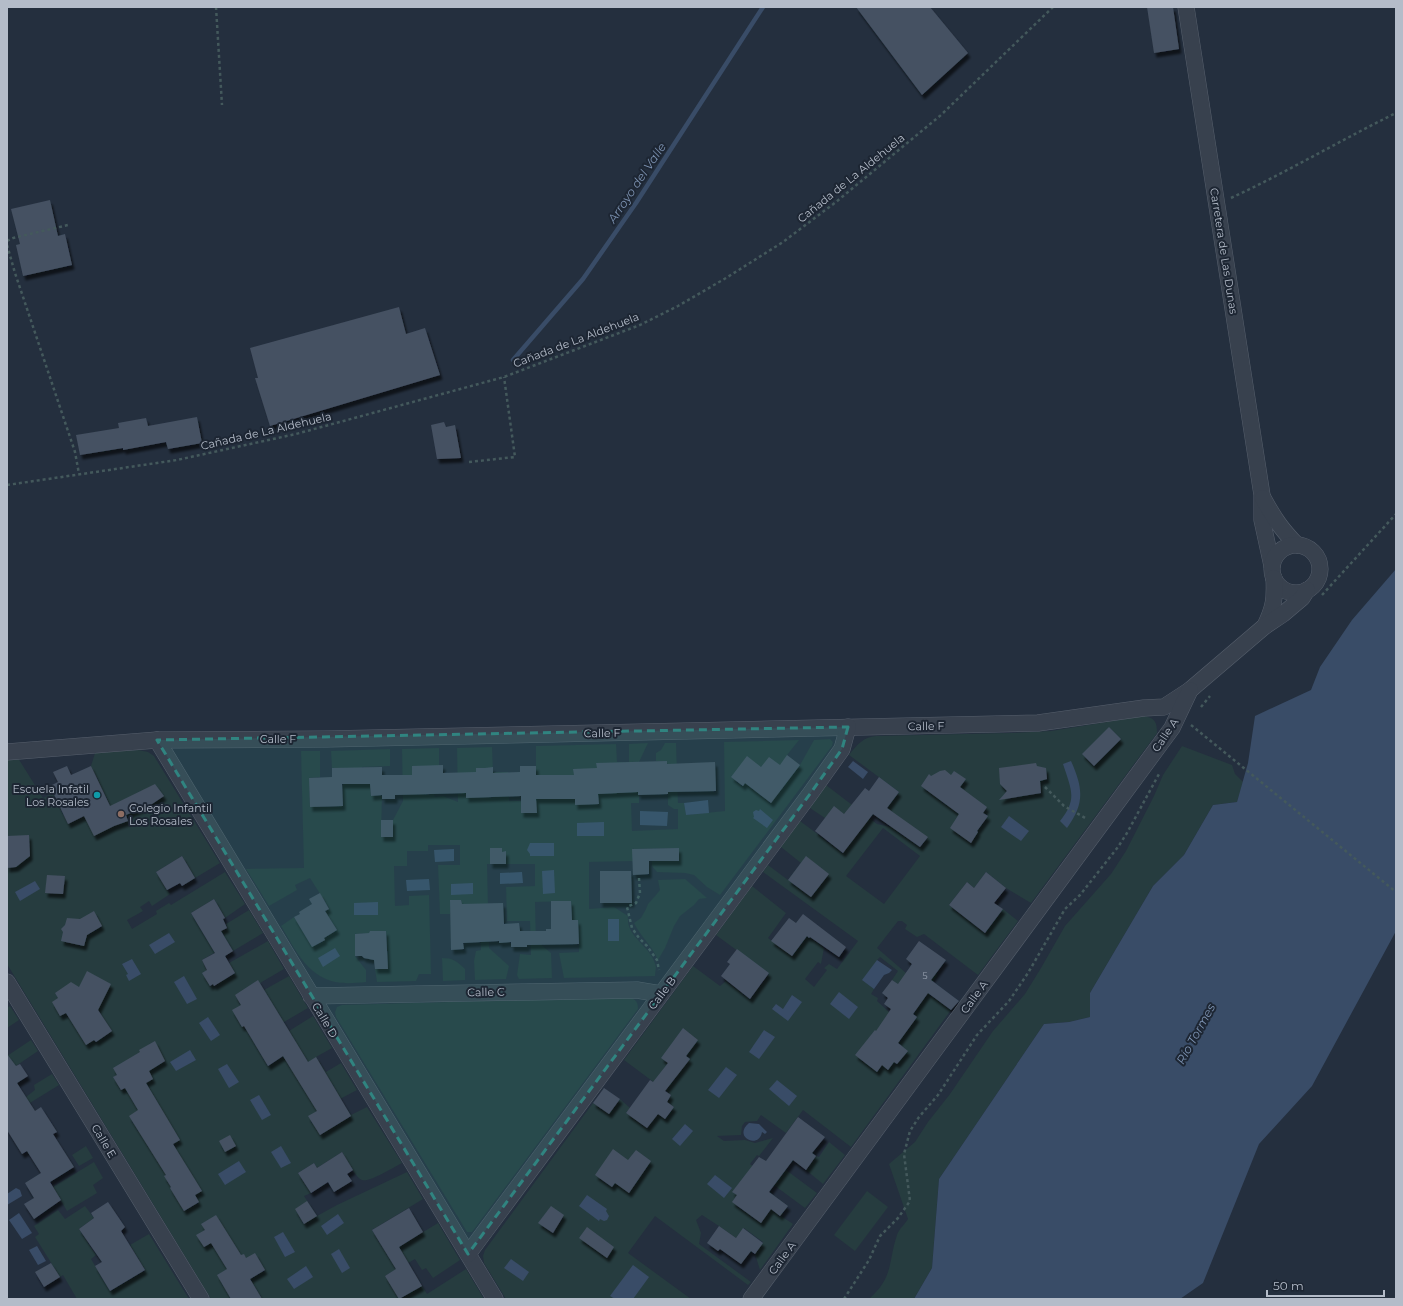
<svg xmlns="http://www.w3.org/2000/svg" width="1403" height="1306" font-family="Montserrat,sans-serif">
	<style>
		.green { fill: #263c3f; fill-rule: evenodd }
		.water { fill: #394c67 }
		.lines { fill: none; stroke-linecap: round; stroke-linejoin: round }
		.stream { stroke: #394c67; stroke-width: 4.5 }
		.building { fill: #455162; filter: url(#shadow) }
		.street-casing { stroke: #565f6c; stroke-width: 17 }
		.path { stroke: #44595c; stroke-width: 2.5; stroke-dasharray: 3 3; stroke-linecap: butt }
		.street { stroke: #38414e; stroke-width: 16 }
		.marked { fill: #308480; fill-opacity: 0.2; stroke: #308480; stroke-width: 3; stroke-dasharray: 8 5; stroke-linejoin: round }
		.culture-dot { fill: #0f9aa8; stroke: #1d2633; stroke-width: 1.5 }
		.education-dot { fill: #8d6e63; stroke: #1d2633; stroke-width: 1.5 }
		.labels { text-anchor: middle; stroke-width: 4; stroke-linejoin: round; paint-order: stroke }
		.number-label { font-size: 9px; fill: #98a1af }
		.street-label { font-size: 11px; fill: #b4bcc9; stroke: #1d2633 }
		.poi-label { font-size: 11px; fill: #b4bcc9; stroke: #1d2633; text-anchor: end }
		.water-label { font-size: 12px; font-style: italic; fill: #7c92b1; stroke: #1d2633 }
	</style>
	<defs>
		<filter id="shadow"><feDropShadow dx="2.5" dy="4.5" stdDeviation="1" flood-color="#0009"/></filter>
	</defs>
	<rect width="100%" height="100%" fill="#242f3e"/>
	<!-- green -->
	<g class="green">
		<path d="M1144,716C1155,718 1157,722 1157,733L1031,903L1006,888L986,872L974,888L967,882L949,905L985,933L1003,909L1018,921L978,975L924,934L917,937L905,929L907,925L902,921H898L877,948L906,973L935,972L937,976L933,982L940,987L932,996L951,1010L851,1147L803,1110L786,1133L761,1115L757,1121L745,1122L742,1126L741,1135L717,1136L724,1141L745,1140L755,1143L773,1138L759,1156L757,1155L750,1164L775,1183L786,1170L817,1193L805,1208L763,1177L765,1189L788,1206L781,1216L793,1224L760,1270L755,1254L763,1242L744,1228L736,1238L719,1226L702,1215L696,1220L701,1233L699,1244L751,1282L748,1285L655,1216L628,1253L691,1299H506L484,1263L483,1256L485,1250L593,1103L609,1114L620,1099L630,1108L626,1113L647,1128L658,1114L665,1119L674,1107L667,1102L671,1095L624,1060L693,966L720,986L726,981L750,999L769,974L716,935L752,886L786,913L768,938L792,956L807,936L809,938L810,937L824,948L821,964L818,962L805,979L814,987L827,970L824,968L829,964L837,969L858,941L763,872L768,865L788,880L801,863L781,847L800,821L843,853L862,829L825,818L810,808L826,785L877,824L900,829L898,832L920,847L927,837L904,823L879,819L899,792L849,755C857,745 863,737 876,736L1011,733L1051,731ZM883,828L920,856L884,904L846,876ZM880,957L898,971L892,980L922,1001L913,1014L889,1012L877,1001L878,998L871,994L874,989L877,960Z"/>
		<path d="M830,739L833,742L832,746L720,895L707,887L694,875L685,873L657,872L652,866V861L679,848L633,849V861L589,862V909L614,907L628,916C626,939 652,945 656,967C656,969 655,973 655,976L564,978L559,953L579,952L578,921L572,920L571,901L535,902L536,943H539L551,953L552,978L519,979L517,975L520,954L531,955L530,921H507L506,887L535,886V864H487L489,948L509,966L506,979L475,980L474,961L476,951L481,950L479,907H472V904H462L461,900H450V914H440L438,865H460V845H428V851H407V866H394L395,906L409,905V896L429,895L431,974H419L416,981L377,982L375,969L388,968L386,931H370L369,933L355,934V956L366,970V982C356,983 345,984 335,982C306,975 295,949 281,926L294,917L316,945L325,940L324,938L337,930L325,911L329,908L310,878L295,885L297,890L269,906L246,869L304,868L301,751H320V777L309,778L310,807L343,806L342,768H332L331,751L390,749V766L362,767V784H370L371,796L382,795L381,837L393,820L403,801L402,749L439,748V766L412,767L413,794H434L435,797L443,796L458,802L457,748L492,747L493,772H508L509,801H521L520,766H536V746L616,744L617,762H629V744L648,743L639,762V803H631L632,831L678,829V809H674L668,805L667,761H656V753L661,750L665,743H676L678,803H684L686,815L725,811L724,742L799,740L787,755L800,765L814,740Z"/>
		<path d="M1182,746L1232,765L1235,774L1243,782L1237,802L1213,805L1184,855L1153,886L1090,993V1017L1069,1022L1044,1024L939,1179L932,1268L914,1299H869C894,1277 888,1262 897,1235C899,1229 905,1224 908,1219L889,1164L915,1142L928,1122L950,1094L993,1031L1025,994L1041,968L1065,926L1111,874L1126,851L1154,796L1163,775Z"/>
		<path d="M138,750L148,752L154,756L220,863L195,878L182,856L156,872L170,894L152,906L149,901L140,907L143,911L127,920L132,929L157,914L156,911L169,903L171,905L225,872L245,904L225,918L214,899L191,913L207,940L227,928L226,924L249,910L263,933L233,951L229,944L202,960L213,984L215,986L235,973L229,963L268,941L284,969L260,983L264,990L289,976L308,1008L284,1022L289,1031L313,1016L332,1048L316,1057L326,1072L341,1063L357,1090L340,1099L351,1115L367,1107L402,1163C394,1167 369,1183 362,1180C355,1177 346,1159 342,1152L317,1168L314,1163L298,1173L311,1193L304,1196L317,1216L337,1205L407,1172L423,1199L372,1230L387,1254L438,1223L460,1260L433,1278L426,1268L422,1270L415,1259L385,1276L422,1286L427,1294L466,1269L484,1299H211L7,964V759L18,758L43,798L53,793L68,824L109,804L91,766L95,753Z"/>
		<path d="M685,879L707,898L699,899L694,905L680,916L674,926L665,948L658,960C652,946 641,937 634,923L641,918L646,909L648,904L656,895L660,890L658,880Z"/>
		<path d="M442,958C452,958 457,961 465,969V980L443,981Z"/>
		<path d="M630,997C636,1000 638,1002 638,1009L472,1232H467L336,1017L335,1012L337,1007L342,1005Z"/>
		<polygon points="10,1006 19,1020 7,1028 7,1008"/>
		<polygon points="31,1040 38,1051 7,1072 7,1056"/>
		<polygon points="52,1074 59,1085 7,1117 26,1097 35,1090 34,1085"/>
		<polygon points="829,1142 845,1155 823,1184 806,1170 816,1156 819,1157"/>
		<polygon points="86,1146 93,1158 79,1166 72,1155"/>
		<polygon points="94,1162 103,1178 93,1185 97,1193 67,1211 53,1187"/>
		<polygon points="867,1191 888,1207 855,1251 834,1235"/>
		<polygon points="85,1206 94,1218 79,1229 96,1255 91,1259 110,1291 145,1270 130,1245 149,1234 189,1299 77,1299 63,1275 60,1277 35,1237 39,1234 34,1226 58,1210 65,1219"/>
	</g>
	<!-- water -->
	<g class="water">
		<polygon points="1396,569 1396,931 1312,1086 1259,1144 1203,1283 1180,1299 914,1299 932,1268 939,1179 1044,1024 1069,1022 1090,1017 1090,993 1153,886 1184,855 1213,805 1237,802 1248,763 1255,716 1311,690 1320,667 1352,620"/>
		<polygon points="853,761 868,772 863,779 848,767"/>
		<path d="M1071,761C1083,788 1085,803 1067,828L1060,821C1078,799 1071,789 1063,764Z"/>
		<polygon points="708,800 709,813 686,815 684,803"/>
		<polygon points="760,809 773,820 767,828 753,818 754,817 753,812 756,810 759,811"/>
		<polygon points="640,811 668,812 667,826 640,825"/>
		<polygon points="1009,816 1029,831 1021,841 1001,827"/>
		<polygon points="604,822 604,836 577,836 577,823"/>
		<polygon points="530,843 554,843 554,856 530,856 530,854 527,850"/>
		<polygon points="454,849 454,861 435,862 434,850"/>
		<polygon points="554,870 555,893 543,894 542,871"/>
		<polygon points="522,872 523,883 500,884 500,873"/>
		<polygon points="429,879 430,890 407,891 406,880"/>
		<polygon points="35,881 40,889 20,901 15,892"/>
		<polygon points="473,883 473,894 451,895 451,884"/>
		<polygon points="378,902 378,915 354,915 354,903"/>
		<rect x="608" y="919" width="11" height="22"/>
		<polygon points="169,933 175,942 155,954 149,945"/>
		<polygon points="335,948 340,956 323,967 318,958"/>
		<polygon points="132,959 141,974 129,981 126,975 128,974 122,964"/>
		<polygon points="877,960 892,970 889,973 884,975 874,989 862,980"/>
		<polygon points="184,976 197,999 187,1004 174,982"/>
		<polygon points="839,992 858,1007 849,1019 830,1004"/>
		<polygon points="792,995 802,1002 788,1021 772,1009 776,1004 783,1009"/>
		<polygon points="208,1017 220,1035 211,1041 199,1023"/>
		<polygon points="764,1030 775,1037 759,1059 749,1052"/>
		<polygon points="190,1050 196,1060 176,1071 170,1062"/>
		<polygon points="227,1064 239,1082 229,1088 218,1069"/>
		<polygon points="726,1067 737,1075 719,1098 708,1090"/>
		<polygon points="777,1080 797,1096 789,1106 769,1089"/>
		<polygon points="259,1095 271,1115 262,1120 250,1100"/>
		<path d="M749,1123L759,1124L767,1132L765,1134L762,1132C759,1150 732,1137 749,1123Z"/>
		<polygon points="685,1124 693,1131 680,1146 672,1139"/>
		<polygon points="281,1146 291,1163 281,1168 271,1152"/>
		<polygon points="239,1161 246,1172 225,1185 218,1174"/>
		<polygon points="715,1175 732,1188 724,1198 707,1184"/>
		<polygon points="16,1188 20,1190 22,1196 7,1205 7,1194"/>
		<polygon points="587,1195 607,1209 606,1211 609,1216 607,1220 604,1221 600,1219 599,1221 579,1206"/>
		<polygon points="19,1213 32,1233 22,1239 9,1220"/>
		<polygon points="338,1214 344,1223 327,1235 321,1226"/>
		<polygon points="283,1232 295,1252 285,1257 274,1237"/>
		<polygon points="37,1246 46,1261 38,1265 29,1250"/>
		<polygon points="339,1249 350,1268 342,1273 331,1254"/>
		<polygon points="511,1259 529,1272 523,1281 504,1268"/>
		<polygon points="633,1265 649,1277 633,1299 615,1299 610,1296"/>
		<polygon points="306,1266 313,1277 294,1289 287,1279"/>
	</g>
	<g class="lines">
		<!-- stream -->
		<polyline class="stream" points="513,360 583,279 636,203 763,7"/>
	</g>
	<!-- building -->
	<g class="building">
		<polygon points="856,7 930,7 968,53 922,95"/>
		<polygon points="1147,7 1173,7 1179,49 1154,53"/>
		<polygon points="50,200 58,236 65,234 72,265 23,276 16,245 20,244 11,209"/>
		<polygon points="399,307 406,334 425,328 440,375 270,426 255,378 258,378 250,348"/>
		<polygon points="197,417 202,443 168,449 166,442 123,450 123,448 80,455 76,435 119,428 118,423 146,418 148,426"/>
		<polygon points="444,422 446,427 455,425 461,458 437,459 431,425"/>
		<polygon points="1109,727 1121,739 1094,766 1082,754"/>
		<polygon points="787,755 800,765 771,803 745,783 743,786 731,777 747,756 761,767 769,757 780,765"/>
		<polygon points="667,761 667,764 715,762 716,791 668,792 668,794 638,795 638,792 598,794 599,804 575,805 575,799 536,799 537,813 521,813 521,796 466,798 466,793 395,795 395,799 382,799 382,795 371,796 370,784 342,784 343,806 310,807 309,778 332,777 332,768 382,767 382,775 412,775 412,766 443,765 443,773 476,772 476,768 485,768 493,767 493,773 520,772 520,766 536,766 536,775 574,775 573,769 597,768 596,763"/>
		<polygon points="1036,763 1037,766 1046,768 1047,779 1040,781 1041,793 999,800 1007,791 1000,784 999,768"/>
		<polygon points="67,766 71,775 91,766 110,806 155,784 164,796 152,804 126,815 128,821 114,826 94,836 84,816 68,824 50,786 58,782 53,772"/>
		<polygon points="945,770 951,775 954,771 966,779 960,787 987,807 983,813 988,816 977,831 978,832 971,843 950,828 959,814 921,786 929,774 931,776 940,771"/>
		<polygon points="879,777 899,792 887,808 928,837 920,847 873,814 843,853 815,831 834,806 844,814 865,788 869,791"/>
		<rect x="381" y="820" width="12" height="17"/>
		<polygon points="29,835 30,856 16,867 7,868 7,836"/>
		<polygon points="490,848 502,848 502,852 506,851 506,864 490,864"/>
		<polygon points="679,848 679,861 649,861 649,874 633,875 632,849"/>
		<polygon points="182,856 195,878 182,886 180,883 167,890 156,872"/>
		<polygon points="806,856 829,874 811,897 788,880"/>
		<polygon points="600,871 631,871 632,903 600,903"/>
		<polygon points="986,872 1006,888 994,903 1003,909 985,933 949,905 967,882 974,888"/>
		<polygon points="47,875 65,876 63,894 45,893"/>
		<polygon points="320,893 329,909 325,911 337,930 324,938 325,940 312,947 294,917 300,914 299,912 312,904 309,899"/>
		<polygon points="214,899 225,918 223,919 227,928 221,931 233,951 225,956 235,973 214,986 213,984 210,986 202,973 207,970 202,960 215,953 191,913"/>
		<polygon points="450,900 461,900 462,904 503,903 504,924 519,923 520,931 546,931 546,929 551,929 551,901 571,901 572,920 578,920 579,944 527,945 527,947 511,947 511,942 499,943 499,941 463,943 464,949 451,950"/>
		<polygon points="94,911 102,926 87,935 84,946 61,941 63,932 61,929 65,925 67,918 80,919"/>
		<polygon points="803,914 846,947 839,957 810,937 809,938 807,936 792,956 771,941 789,918 796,923"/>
		<polygon points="370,931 386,931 388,969 375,969 374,960 364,958 362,956 355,956 355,934 369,933"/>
		<polygon points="919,941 946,960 931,980 959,1001 951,1010 928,993 913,1014 917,1017 898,1043 908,1051 897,1064 894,1062 888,1070 882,1065 877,1072 855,1055 875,1030 876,1031 891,1009 884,1004 888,998 882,993 892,980 898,984 912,964 906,959"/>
		<polygon points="737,949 769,973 750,999 721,976 730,964 727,962"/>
		<polygon points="87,971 111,984 98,1010 112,1031 96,1042 94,1040 86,1045 66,1013 60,1016 52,1002 58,998 55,993 71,982 79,987"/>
		<polygon points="258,980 308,1062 316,1057 351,1116 320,1135 308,1116 317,1111 283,1056 268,1066 244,1026 242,1027 232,1010 241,1005 235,995"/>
		<polygon points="683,1028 698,1040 686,1056 690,1059 665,1091 671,1095 667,1102 674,1107 665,1119 658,1114 647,1128 626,1113 650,1080 653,1082 668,1063 661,1058"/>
		<polygon points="155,1041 165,1061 149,1071 153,1079 146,1083 180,1140 173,1144 202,1191 195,1195 199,1202 184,1211 170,1188 171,1187 164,1176 166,1175 129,1116 138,1110 125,1088 121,1090 113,1077 117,1075 113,1068 140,1052 139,1050"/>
		<polygon points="7,1054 16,1066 20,1064 28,1076 17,1083 35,1111 41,1107 57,1132 53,1134 74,1167 50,1182 61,1200 34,1219 24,1204 34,1198 25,1183 41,1173 27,1151 22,1154 7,1130"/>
		<polygon points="604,1088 620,1099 609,1114 593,1103"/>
		<polygon points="798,1117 825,1137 812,1153 816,1156 806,1170 793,1160 769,1192 788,1206 780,1216 771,1209 761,1223 732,1202 737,1195 732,1192 759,1157 766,1161"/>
		<polygon points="230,1135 236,1146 225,1152 219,1141"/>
		<polygon points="613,1149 628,1160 636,1150 651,1161 629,1193 615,1183 612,1187 595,1175"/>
		<polygon points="342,1152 353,1170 347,1174 352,1181 334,1192 328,1182 311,1193 298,1173 314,1163 317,1168"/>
		<polygon points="307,1201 317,1216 304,1224 295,1209"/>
		<polygon points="108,1202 125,1227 121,1231 145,1270 110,1291 95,1266 102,1262 79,1229 94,1218 91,1213"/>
		<polygon points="551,1206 564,1215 553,1233 538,1223"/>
		<polygon points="409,1208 423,1232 399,1247 422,1286 399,1299 385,1276 396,1269 372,1230"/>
		<polygon points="216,1215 241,1255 244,1254 246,1258 255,1253 265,1270 250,1279 262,1299 231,1299 217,1275 227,1269 211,1243 204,1247 196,1235 205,1230 201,1224"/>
		<polygon points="719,1226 736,1238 743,1228 763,1243 755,1254 751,1251 741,1264 720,1249 718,1251 707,1243"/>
		<polygon points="587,1227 614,1247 607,1258 579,1238"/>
		<polygon points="51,1263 60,1277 44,1287 35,1272"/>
	</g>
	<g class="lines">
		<defs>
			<g id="street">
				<polyline points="1186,7 1262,495 1262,520 1272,566"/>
				<path d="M1263,498C1274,518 1281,529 1297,545"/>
				<circle cx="1296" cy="569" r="24"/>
				<path d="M1265,626C1274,607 1275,599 1274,578"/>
				<polyline points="157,740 495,1299"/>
				<polyline points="7,752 157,740 327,739 1038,723 1144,708 1164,707 1190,690 1265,626 1283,614 1302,598 1307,590"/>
				<polyline points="7,982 201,1299"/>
				<polyline points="311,996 637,990 661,994"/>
				<polyline points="468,1254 810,794 842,749 848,727"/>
				<polyline points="751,1299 1172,728 1190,690"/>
			</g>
		</defs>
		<!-- street casing -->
		<use href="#street" class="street-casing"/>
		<!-- path -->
		<g class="path">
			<polyline points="216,7 222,105"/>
			<path d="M1231,198C1287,172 1341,140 1396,113"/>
			<polyline points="7,241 13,238 68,225"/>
			<polyline points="7,245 15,273 75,452 79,474"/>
			<polyline points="469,462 515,457 504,377"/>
			<polyline points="7,485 177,460 296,434 504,377 640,325 678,306 726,278 783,242 836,202 941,115 1053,7"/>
			<polyline points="1322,595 1396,514"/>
			<polyline points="1201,707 1210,696"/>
			<polyline points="1191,725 1396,892"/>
			<polyline points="1045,787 1064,806 1087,819"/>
			<polyline points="639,878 640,893 636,903 627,907 632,928 639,938 647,946 657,960 659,970"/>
			<polyline points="844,1299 869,1260 880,1236 898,1218 910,1201 904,1154 910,1131 919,1117 938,1095 977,1035 1009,1001 1028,973 1065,909 1080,895 1118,847 1127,833 1159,774"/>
		</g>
		<!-- street -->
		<use href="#street" class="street"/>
	</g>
	<!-- marked area -->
	<path class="marked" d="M848,727L842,749L810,794L468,1254L157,740Z"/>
	<!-- markers -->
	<circle class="culture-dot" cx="97" cy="795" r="4"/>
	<circle class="education-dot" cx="121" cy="814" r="4"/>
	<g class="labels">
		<!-- number labels -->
		<g class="number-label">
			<text x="925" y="979">5</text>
		</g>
		<!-- street labels -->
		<g class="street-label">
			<text transform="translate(851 178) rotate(-39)" y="4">Cañada de La Aldehuela</text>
			<text transform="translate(1224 251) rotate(81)" y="4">Carretera de Las Dunas</text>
			<text transform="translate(576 340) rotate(-21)" y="4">Cañada de La Aldehuela</text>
			<text transform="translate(266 431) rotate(-13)" y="4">Cañada de La Aldehuela</text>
			<text transform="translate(926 726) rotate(-1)" y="4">Calle F</text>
			<text transform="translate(602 733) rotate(-1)" y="4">Calle F</text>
			<text transform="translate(1165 735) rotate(-56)" y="4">Calle A</text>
			<text x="278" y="743">Calle F</text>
			<text transform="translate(486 992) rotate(-1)" y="4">Calle C</text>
			<text transform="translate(662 993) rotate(-53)" y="4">Calle B</text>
			<text transform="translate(974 997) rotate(-54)" y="4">Calle A</text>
			<text transform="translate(325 1020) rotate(59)" y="4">Calle D</text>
			<text transform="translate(104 1141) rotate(59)" y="4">Calle E</text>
			<text transform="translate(782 1258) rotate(-54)" y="4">Calle A</text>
		</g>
		<!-- poi labels -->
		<g class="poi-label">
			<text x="89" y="793">Escuela Infatil<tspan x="89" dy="13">Los Rosales</tspan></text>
			<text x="129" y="812" text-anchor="start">Colegio Infantil<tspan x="129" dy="13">Los Rosales</tspan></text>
		</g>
		<!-- water labels -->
		<g class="water-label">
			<text transform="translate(637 183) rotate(-56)" y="4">Arroyo del Valle</text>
			<text transform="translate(1196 1034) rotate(-61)" y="4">Río Tormes</text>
		</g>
	</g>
	<!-- border -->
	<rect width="1403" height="1306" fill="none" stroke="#b4bcc9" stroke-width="16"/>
	<!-- scale -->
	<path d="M1267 1290v6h117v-6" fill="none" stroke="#b4bcc9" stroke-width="2"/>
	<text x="1273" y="1290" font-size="12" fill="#b4bcc9" stroke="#1d2633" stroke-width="3" paint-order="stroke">50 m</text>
</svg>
